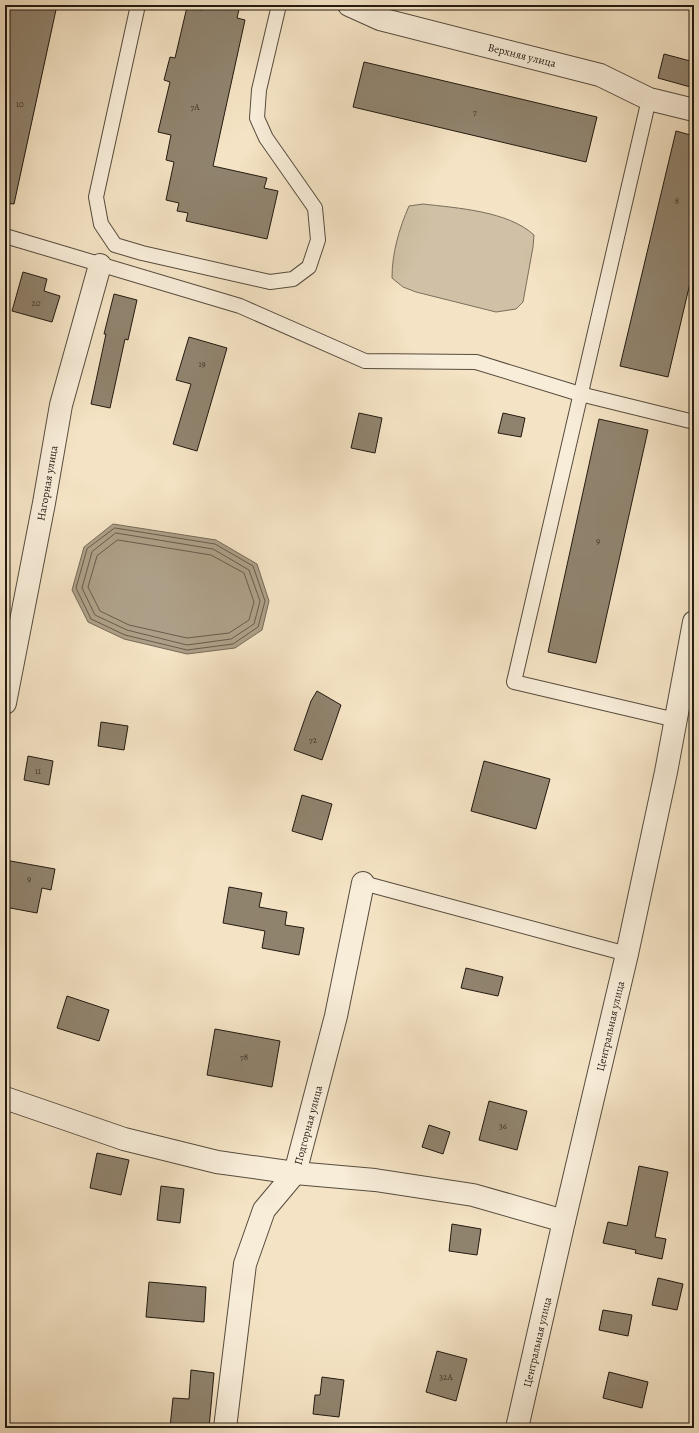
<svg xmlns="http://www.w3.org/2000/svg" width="699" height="1433" font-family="Alegreya,serif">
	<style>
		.green { fill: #d0c1a6; stroke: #7a6e5c }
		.water { fill: #ad9f87; stroke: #766a58 }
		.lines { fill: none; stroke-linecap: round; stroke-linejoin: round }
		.shore { stroke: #685c4c; stroke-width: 1 }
		.building { fill: #90836e; stroke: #231a11 }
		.service-casing { stroke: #574c3e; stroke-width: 16 }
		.minor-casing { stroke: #574c3e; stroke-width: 24 }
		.tertiary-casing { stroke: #574c3e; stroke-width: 24 }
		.service { stroke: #f8edd9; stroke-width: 14 }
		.minor { stroke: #f8edd9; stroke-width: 22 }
		.tertiary { stroke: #f8edd9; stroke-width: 22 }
		.labels { text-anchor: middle; stroke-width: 3; stroke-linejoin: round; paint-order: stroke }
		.number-label { font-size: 9px; fill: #3e3428 }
		.street-label { font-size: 11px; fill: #231a11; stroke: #f8edd9 }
	</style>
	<rect width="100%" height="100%" fill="#f4e3c4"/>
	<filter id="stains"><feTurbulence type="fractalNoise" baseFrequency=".005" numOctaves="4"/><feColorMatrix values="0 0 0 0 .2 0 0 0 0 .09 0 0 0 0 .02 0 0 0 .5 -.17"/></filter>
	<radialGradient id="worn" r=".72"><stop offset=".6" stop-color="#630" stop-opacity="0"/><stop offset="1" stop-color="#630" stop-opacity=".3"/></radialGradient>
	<!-- green -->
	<path class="green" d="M423,204C457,208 508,211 534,235L533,247L523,302L516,309L496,312L416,292L403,287L392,278C392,253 399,229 409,206Z"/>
	<!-- water -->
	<polygon class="water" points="113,524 216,540 257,564 269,601 262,630 235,648 187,654 124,639 88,622 72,590 84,547"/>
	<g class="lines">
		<!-- shore -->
		<g class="shore">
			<polygon points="115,528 215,544 253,566 265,601 258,627 233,644 187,650 125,635 91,619 76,588 87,549"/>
			<polygon points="116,533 213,549 249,570 260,601 254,624 231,639 187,645 127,630 95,615 82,588 92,552"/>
			<polygon points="118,540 211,555 244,573 254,602 249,620 229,633 187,638 129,625 100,611 88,587 97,556"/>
		</g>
	</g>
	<!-- building -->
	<g class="building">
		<polygon points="5,5 57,5 14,204 5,203"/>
		<polygon points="202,5 240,5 237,18 245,20 213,166 267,178 264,188 278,191 267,239 186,221 188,213 177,211 179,203 166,200 174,162 166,160 171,135 158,132 170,82 164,80 170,57 175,58 187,7 201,10"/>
		<polygon points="664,54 694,62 694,88 658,78"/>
		<polygon points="364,62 597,117 586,162 353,107"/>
		<polygon points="676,131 694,136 694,266 668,377 620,366"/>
		<polygon points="23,272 47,279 44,291 60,296 52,322 12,311"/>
		<polygon points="114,294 137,300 128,340 125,339 110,408 91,404 106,334 104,334"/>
		<polygon points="189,337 227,348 197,451 173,444 191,384 176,380"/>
		<polygon points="359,413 382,418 375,453 351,448"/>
		<polygon points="503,413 525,418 521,437 498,433"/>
		<polygon points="599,419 648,430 596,663 548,652"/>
		<polygon points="317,691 341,705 322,760 294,750 311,701"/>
		<polygon points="101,722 128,726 124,750 98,746"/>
		<polygon points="28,756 53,761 49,785 24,780"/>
		<polygon points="484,761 550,779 536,829 471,811"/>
		<polygon points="302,795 332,804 322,840 292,831"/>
		<polygon points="5,860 55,869 51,890 42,888 37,913 5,907"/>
		<polygon points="229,887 262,893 259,907 287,912 285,925 304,928 299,955 262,948 265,931 223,923"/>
		<polygon points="466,968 503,977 498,996 461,988"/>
		<polygon points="67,996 109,1010 99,1041 57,1028"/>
		<polygon points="215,1029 280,1041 272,1087 207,1075"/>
		<polygon points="489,1101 527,1111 517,1150 479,1140"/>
		<polygon points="429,1125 450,1132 443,1154 422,1147"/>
		<polygon points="97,1153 129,1160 121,1195 90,1188"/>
		<polygon points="639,1166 668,1172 655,1237 666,1239 662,1259 635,1253 636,1250 603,1243 608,1222 627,1226"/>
		<polygon points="161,1186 184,1189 180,1223 157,1220"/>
		<polygon points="452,1224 481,1229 477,1255 449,1251"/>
		<polygon points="658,1278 683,1284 677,1310 652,1305"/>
		<polygon points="149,1282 206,1287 204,1322 146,1317"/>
		<polygon points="603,1310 632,1315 628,1336 599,1330"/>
		<polygon points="437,1351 467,1359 456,1401 426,1392"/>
		<polygon points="191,1370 214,1373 209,1428 170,1427 173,1398 189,1399"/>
		<polygon points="609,1372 648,1382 642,1408 603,1398"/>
		<polygon points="322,1377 344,1380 339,1417 313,1414 315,1395 320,1395"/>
	</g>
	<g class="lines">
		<defs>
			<g id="service">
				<polyline points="138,5 96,197 101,224 115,245 142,253 270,282 293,279 309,267 318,240 315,208 266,138 257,118 259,90 279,5"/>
				<polyline points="649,99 514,682 676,720"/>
				<polyline points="5,236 240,306 365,361 476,362 580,394 694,422"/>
				<polyline points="363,883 627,954"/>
			</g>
			<g id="minor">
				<polyline points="349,5 380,19 600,75 649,99 694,110"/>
				<polyline points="5,703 44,503 61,405 100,265"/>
				<polyline points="5,1098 124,1139 217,1162 295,1173 375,1180 473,1195 564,1221"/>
				<polyline points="225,1428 245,1264 264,1210 295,1173 336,1016 363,883"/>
			</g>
			<polyline id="tertiary" points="517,1428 564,1221 627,954 666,772 694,622"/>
		</defs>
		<!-- service casing -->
		<use href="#service" class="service-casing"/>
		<!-- minor casing -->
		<use href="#minor" class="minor-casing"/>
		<!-- tertiary casing -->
		<use href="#tertiary" class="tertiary-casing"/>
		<!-- service -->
		<use href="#service" class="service"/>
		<!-- minor -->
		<use href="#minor" class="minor"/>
		<!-- tertiary -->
		<use href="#tertiary" class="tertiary"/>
	</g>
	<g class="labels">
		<!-- number labels -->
		<g class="number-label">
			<text x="20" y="107">10</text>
			<text x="195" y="110">7А</text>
			<text x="475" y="115">7</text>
			<text x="677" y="204">8</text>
			<text x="36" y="306">20</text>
			<text x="202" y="367">19</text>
			<text x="598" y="544">9</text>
			<text x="313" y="743">72</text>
			<text x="38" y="774">11</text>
			<text x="29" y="882">9</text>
			<text x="244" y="1060">78</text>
			<text x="503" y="1129">36</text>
			<text x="446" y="1380">32А</text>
		</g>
		<!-- street labels -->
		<g class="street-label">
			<text transform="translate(522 55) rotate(14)" y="4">Верхняя улица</text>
			<text transform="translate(47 483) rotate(-80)" y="4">Нагорная улица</text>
			<text transform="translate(610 1026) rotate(-77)" y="4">Центральная улица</text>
			<text transform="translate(308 1125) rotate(-75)" y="4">Подгорная улица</text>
			<text transform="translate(537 1342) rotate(-77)" y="4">Центральная улица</text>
		</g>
	</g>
	<!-- margin -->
	<rect width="699" height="1433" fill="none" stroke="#f4e3c4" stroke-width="20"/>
	<rect x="6" y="6" width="687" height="1421" fill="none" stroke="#231a11" stroke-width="2"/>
	<rect x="10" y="10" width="679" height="1413" fill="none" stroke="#231a11"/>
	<rect width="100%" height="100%" filter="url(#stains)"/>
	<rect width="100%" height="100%" fill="url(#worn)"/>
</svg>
